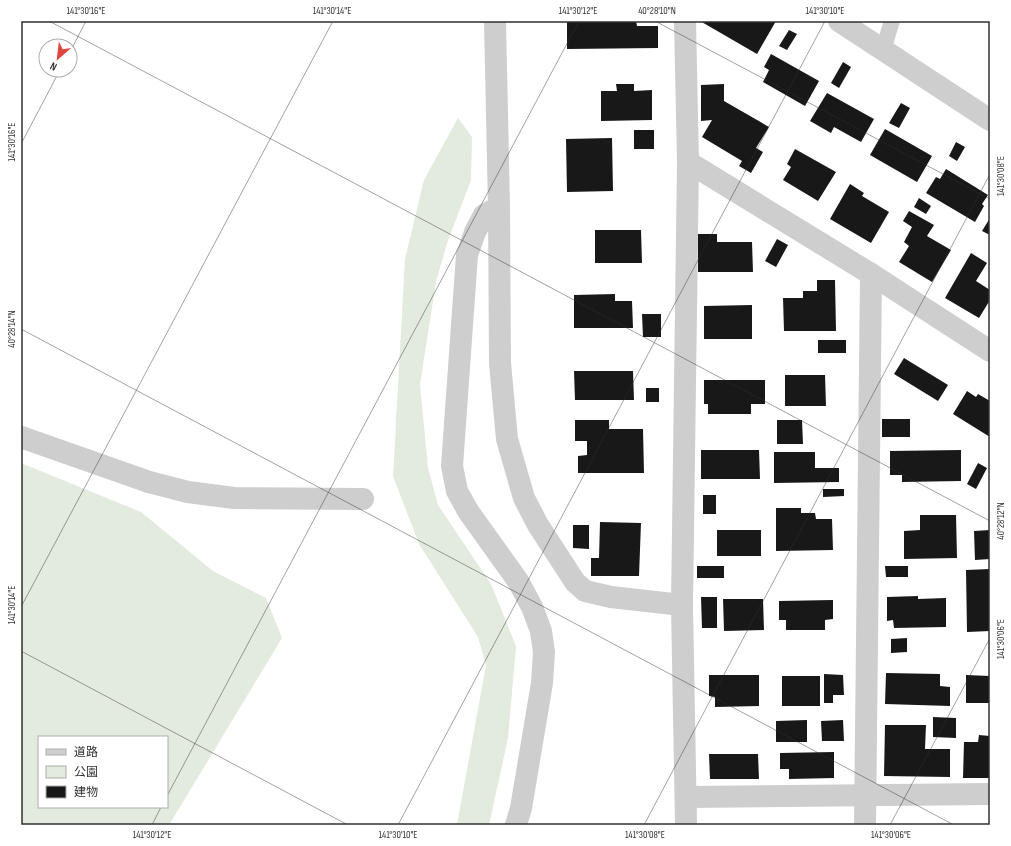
<svg xmlns="http://www.w3.org/2000/svg" width="1011" height="846" font-family="'Sofia Sans Condensed','Noto Sans JP',sans-serif">
	<style>
		.green { fill: #e3eade; fill-rule: evenodd }
		.building { fill: #181818 }
		.lines { fill: none; stroke-linecap: round; stroke-linejoin: round }
		.service { stroke: #cecece; stroke-width: 16 }
		.minor { stroke: #cecece; stroke-width: 22 }
		.ticks { fill: none; stroke: #313131; stroke-width: 1; stroke-opacity: 0.45 }
		.neatline { fill: none; stroke: #313131; stroke-width: 1.5 }
		.ticks-label { font-size: 10px; text-anchor: middle; fill: #313131 }
	</style>
	<rect width="100%" height="100%" fill="#fff"/>
	<!-- green -->
	<g class="green">
		<polygon points="458,118 472,137 471,180 447,243 436,282 420,384 428,468 438,505 491,584 516,646 508,738 489,825 457,825 486,665 478,637 419,544 393,476 405,259 424,180"/>
		<path d="M21,463L141,512L213,571L266,598L282,638L169,825H21ZM39,737H167V807H39Z"/>
	</g>
	<!-- building -->
	<g class="building">
		<polygon points="567,21 636,21 637,26 658,26 658,48 567,49"/>
		<polygon points="700,21 776,21 757,54"/>
		<polygon points="789,30 797,34 787,50 779,46"/>
		<polygon points="771,54 819,81 805,106 763,82 769,70 764,67"/>
		<polygon points="843,62 851,67 839,88 831,83"/>
		<polygon points="616,84 634,84 634,91 652,90 652,120 601,121 601,91 617,91"/>
		<polygon points="724,84 724,101 769,127 756,148 763,152 751,173 739,166 742,161 702,137 712,120 701,121 701,85"/>
		<polygon points="827,93 874,119 861,142 834,127 831,133 810,121"/>
		<polygon points="901,103 910,108 899,128 889,123"/>
		<polygon points="885,129 932,156 917,182 870,155"/>
		<rect x="634" y="130" width="20" height="19"/>
		<polygon points="612,138 613,191 567,192 566,139"/>
		<polygon points="956,142 965,147 957,161 949,156"/>
		<polygon points="795,149 836,172 818,201 783,180 791,167 787,164"/>
		<polygon points="946,169 988,195 982,204 984,206 975,222 926,193 936,177 940,179"/>
		<polygon points="850,184 864,193 862,196 889,212 871,243 830,219"/>
		<polygon points="919,198 931,206 926,214 914,207"/>
		<polygon points="909,211 934,225 927,236 951,250 932,282 899,262 909,246 904,242 912,227 903,221"/>
		<polygon points="990,218 990,235 982,231"/>
		<polygon points="595,230 641,230 642,263 595,263"/>
		<polygon points="698,234 717,234 717,242 752,242 753,272 698,272"/>
		<polygon points="777,239 788,245 776,267 765,261"/>
		<polygon points="971,253 987,263 976,281 990,290 990,300 979,318 945,298"/>
		<polygon points="817,280 835,280 836,331 784,331 783,298 803,298 803,291 817,291"/>
		<polygon points="615,294 615,301 632,301 633,328 574,328 574,295"/>
		<polygon points="752,305 752,339 704,339 704,306"/>
		<polygon points="642,314 661,314 661,337 643,337"/>
		<rect x="818" y="340" width="28" height="13"/>
		<polygon points="904,358 948,385 938,401 894,374"/>
		<polygon points="574,371 633,371 634,400 575,400"/>
		<polygon points="785,375 825,375 826,406 785,406"/>
		<polygon points="704,380 765,380 765,404 751,404 751,414 708,414 708,404 704,404"/>
		<rect x="646" y="388" width="13" height="14"/>
		<polygon points="967,391 976,397 978,394 990,401 990,437 953,414"/>
		<rect x="882" y="419" width="28" height="18"/>
		<polygon points="575,420 609,420 609,429 643,429 644,473 578,473 578,456 587,455 587,441 575,441"/>
		<polygon points="777,420 802,420 803,444 777,444"/>
		<polygon points="701,450 759,450 760,479 701,479"/>
		<polygon points="961,450 961,481 902,482 902,475 890,475 890,451"/>
		<polygon points="774,452 815,452 815,468 839,468 839,482 774,483"/>
		<polygon points="978,463 987,468 976,489 967,484"/>
		<polygon points="823,489 844,489 844,496 823,497"/>
		<rect x="703" y="495" width="13" height="19"/>
		<polygon points="776,508 801,508 801,513 815,513 816,519 832,519 833,550 776,551"/>
		<polygon points="920,515 956,515 957,558 904,559 904,531 920,530"/>
		<polygon points="600,522 641,523 639,576 591,576 591,558 599,558"/>
		<polygon points="573,525 589,525 589,549 573,548"/>
		<rect x="717" y="530" width="44" height="26"/>
		<polygon points="990,530 990,559 975,560 974,531"/>
		<rect x="697" y="566" width="27" height="12"/>
		<polygon points="885,566 908,566 908,577 886,577"/>
		<polygon points="990,569 990,631 967,632 966,570"/>
		<polygon points="918,596 918,599 946,598 946,627 894,628 893,620 887,621 887,597"/>
		<polygon points="701,597 717,597 717,628 702,628"/>
		<polygon points="723,599 763,599 764,630 724,631"/>
		<polygon points="833,600 833,619 825,620 825,630 786,630 786,620 779,620 779,601"/>
		<polygon points="907,638 907,652 891,653 891,639"/>
		<polygon points="886,673 940,674 940,686 950,687 950,706 885,704"/>
		<polygon points="824,674 843,675 844,695 833,695 833,703 824,703"/>
		<polygon points="709,675 759,675 759,706 715,707 715,697 709,696"/>
		<polygon points="966,675 990,676 990,703 966,703"/>
		<rect x="782" y="676" width="38" height="30"/>
		<polygon points="933,717 956,718 956,738 933,737"/>
		<polygon points="807,720 807,742 776,742 776,721"/>
		<polygon points="843,720 844,741 822,741 821,721"/>
		<polygon points="885,725 926,725 925,749 950,749 950,777 884,776"/>
		<polygon points="979,735 990,736 990,778 963,778 964,742 978,742"/>
		<polygon points="834,752 834,778 789,779 789,769 780,769 780,753"/>
		<polygon points="709,754 758,754 759,779 710,779"/>
	</g>
	<g class="lines">
		<!-- service -->
		<polyline class="service" points="883,50 892,21"/>
		<!-- minor -->
		<g class="minor">
			<polyline points="495,21 499,207 500,363 507,439 524,498 538,525 575,582 585,591 611,597 682,605"/>
			<polyline points="685,21 688,162 682,605 686,825"/>
			<polyline points="839,21 990,120"/>
			<polyline points="688,162 871,274 990,351"/>
			<polyline points="499,207 484,215 475,232 467,255 452,466 457,491 468,511 518,581 532,607 541,631 544,652 542,683 521,808 516,825"/>
			<polyline points="21,437 149,482 188,492 234,498 363,499"/>
			<polyline points="687,797 990,794"/>
			<polyline points="865,825 871,274"/>
		</g>
	</g>
	<!-- ticks -->
	<path class="ticks" d="M49,21L990,521M655,21L990,199M70,52L86,21M21,144L60,70M21,329L954,825M21,607L333,21M21,651L348,825M167,796L579,21M152,825L161,807M398,825L825,21M644,825L990,174M890,825L990,638"/>
	<!-- border -->
	<rect width="1011" height="846" fill="none" stroke="#ffffff" stroke-width="44"/>
	<!-- legend -->
	<rect x="38" y="736" width="130" height="72" fill="#ffffff" stroke="#adadad"/>
	<rect x="46" y="749" width="20" height="6" fill="#cecece" stroke="#adadad"/>
	<text x="74" y="756" font-size="12" fill="#313131">道路</text>
	<rect x="46" y="766" width="20" height="12" fill="#e3eade" stroke="#adadad"/>
	<text x="74" y="776" font-size="12" fill="#313131">公園</text>
	<rect x="46" y="786" width="20" height="12" fill="#181818" stroke="#adadad"/>
	<text x="74" y="796" font-size="12" fill="#313131">建物</text>
	<!-- north arrow -->
	<g transform="translate(58 58) rotate(208)"><circle r="19" fill="#ffffff" stroke="#adadad"/>
	<path d="M0-3L7 15L0 10L-7 15Z" fill="#dc4740"/>
	<text y="-6" font-size="11" font-weight="bold" text-anchor="middle" fill="#313131">N</text>
	</g>
	<rect x="22" y="22" width="967" height="802" class="neatline"/>
	<g class="ticks-label">
		<text x="86" y="14">141°30'16"E</text>
		<text x="332" y="14">141°30'14"E</text>
		<text x="578" y="14">141°30'12"E</text>
		<text x="657" y="14">40°28'10"N</text>
		<text x="825" y="14">141°30'10"E</text>
		<text transform="translate(11 142) rotate(-90)" y="4">141°30'16"E</text>
		<text transform="translate(1000 176) rotate(-90)" y="4">141°30'08"E</text>
		<text transform="translate(11 329) rotate(-90)" y="4">40°28'14"N</text>
		<text transform="translate(1000 521) rotate(-90)" y="4">40°28'12"N</text>
		<text transform="translate(11 605) rotate(-90)" y="4">141°30'14"E</text>
		<text transform="translate(1000 639) rotate(-90)" y="4">141°30'06"E</text>
		<text x="152" y="838">141°30'12"E</text>
		<text x="398" y="838">141°30'10"E</text>
		<text x="645" y="838">141°30'08"E</text>
		<text x="891" y="838">141°30'06"E</text>
	</g>
</svg>
